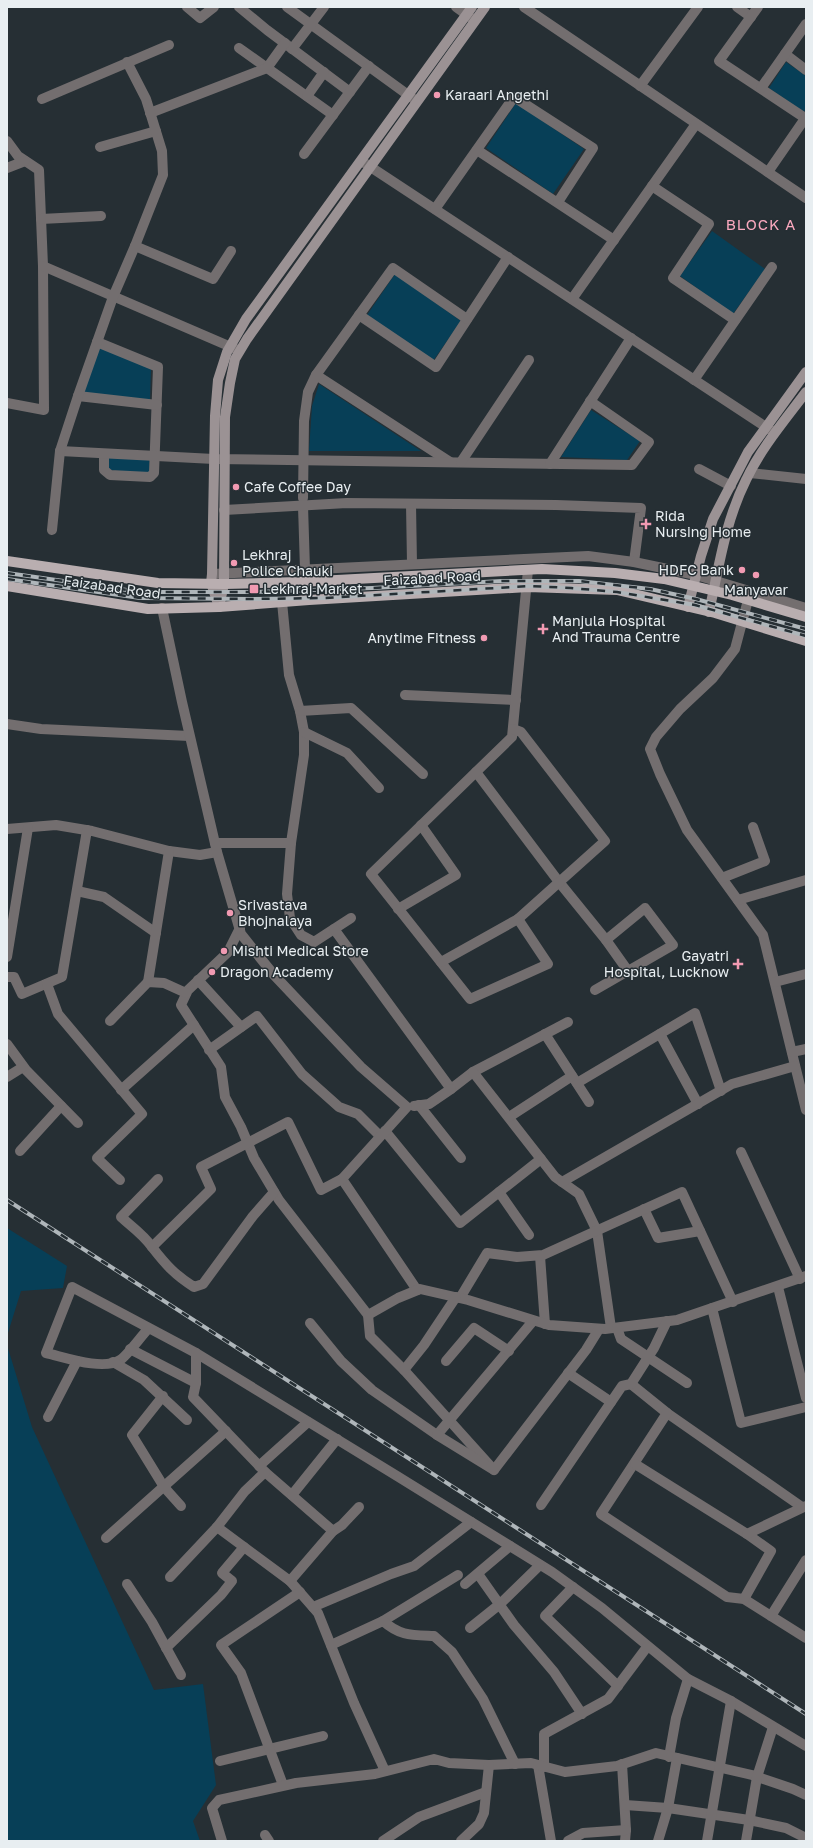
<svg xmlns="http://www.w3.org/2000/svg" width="813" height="1848" font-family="'Golos Text',sans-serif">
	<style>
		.green { fill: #073f57 }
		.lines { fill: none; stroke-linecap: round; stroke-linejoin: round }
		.street { stroke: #736e6f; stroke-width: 10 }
		.secondary { stroke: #9b9294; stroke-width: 10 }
		.primary { stroke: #b9aeb0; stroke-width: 10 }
		.rail-casing { stroke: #afb6ba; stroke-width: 4 }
		.rail { stroke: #262f34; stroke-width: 2.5; stroke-dasharray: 8; stroke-linecap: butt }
		.poi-dot { fill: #f19ab2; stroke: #262f34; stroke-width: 1.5 }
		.labels { text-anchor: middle; stroke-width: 3; stroke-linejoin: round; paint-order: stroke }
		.poi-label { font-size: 14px; fill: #e8eef1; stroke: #262f34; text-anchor: start }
		.street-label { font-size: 14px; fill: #e8eef1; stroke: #262f34 }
		.neighbourhood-label { font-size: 15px; letter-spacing: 1px; fill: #faa8be; stroke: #262f34 }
	</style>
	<rect width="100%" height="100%" fill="#262f34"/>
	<!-- green -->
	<g class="green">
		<polygon points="786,62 806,76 806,108 804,112 769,88"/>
		<polygon points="516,103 584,149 553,194 486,148"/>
		<polygon points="712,231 765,269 733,314 680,276"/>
		<polygon points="395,274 461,321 433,361 367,315"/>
		<polygon points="99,345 151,367 150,401 82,393"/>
		<polygon points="319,384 421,451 309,451 312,406"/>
		<polygon points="591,410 640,441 627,460 561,457"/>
		<polygon points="108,456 150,459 149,473 107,470"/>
		<polygon points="7,1228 67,1266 63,1288 21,1291 7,1336"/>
		<polygon points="7,1345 32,1427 154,1690 203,1684 216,1785 193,1821 200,1841 7,1841"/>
	</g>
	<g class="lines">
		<!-- street -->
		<g class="street">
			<polyline points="187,7 200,18 214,7"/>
			<polyline points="239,7 267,30 350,92"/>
			<polyline points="287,7 415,100"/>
			<polyline points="456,7 474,20"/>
			<polyline points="524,7 806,198"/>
			<polyline points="737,7 751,17"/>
			<polyline points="758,7 719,61 805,118"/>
			<polyline points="239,48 333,115"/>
			<polyline points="292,49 324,7"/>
			<polyline points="785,54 806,70"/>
			<polyline points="640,86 698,7"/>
			<polyline points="761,88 806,24"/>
			<polyline points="307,96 324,72"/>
			<polyline points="42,99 169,45"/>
			<polyline points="150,113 267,68 285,43"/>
			<polyline points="7,141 18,156 39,170 43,266 44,410 7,403"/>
			<polyline points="100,147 156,131"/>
			<polyline points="477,150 614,240"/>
			<polyline points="304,154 369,66"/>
			<polyline points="363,162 772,431"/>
			<polyline points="7,168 25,161"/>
			<polyline points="768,172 806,117"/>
			<polyline points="652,186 709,224 673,278 735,320"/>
			<polyline points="435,209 514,97 593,148 558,202"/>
			<polyline points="41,219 101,216"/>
			<polyline points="135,246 213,279 231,251"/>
			<polyline points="43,266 238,350"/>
			<polyline points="572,299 696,124"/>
			<polyline points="359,315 436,367 508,257"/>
			<polyline points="97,342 158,367 154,473 150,477 110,475 104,470 104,454"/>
			<polyline points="316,375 450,462"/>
			<polyline points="694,380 772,267"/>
			<polyline points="78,396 157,405"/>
			<polyline points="60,451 214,459 632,465 649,442 590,401"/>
			<polyline points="461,462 529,360"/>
			<polyline points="550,464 631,338"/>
			<polyline points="699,469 731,486"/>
			<polyline points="750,473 806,479"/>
			<polyline points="303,498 304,421 308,392 316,375 393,268 467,319"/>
			<polyline points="411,504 412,564"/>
			<polyline points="303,506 305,569"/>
			<polyline points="224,510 347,503 556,505 641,508 634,562"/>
			<polyline points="52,530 60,451 78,396 113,297 135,246 163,175 162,151 146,99 127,62"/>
			<polyline points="212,574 588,556 634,562 696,575 806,608"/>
			<polyline points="748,600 735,649 713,678 680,709 656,737 650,749 660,774 687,830 763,935 806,1110"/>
			<polyline points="282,602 289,675 300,711 304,732 304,755 291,843 287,894 290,918 301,935 314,942 351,918"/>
			<polyline points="405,695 516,700"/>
			<polyline points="300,711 351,708 423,774"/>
			<polyline points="7,724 41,729 189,736"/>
			<polyline points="304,732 347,753 379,788"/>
			<polyline points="476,772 559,882 606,940 628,971"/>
			<polyline points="7,829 56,825 92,831 169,851 200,855 217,852"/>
			<polyline points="215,843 291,843"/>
			<polyline points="722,878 765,861 753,827"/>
			<polyline points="77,891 104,897 156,933"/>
			<polyline points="738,900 806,880"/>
			<polyline points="398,909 456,875 421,825"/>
			<polyline points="518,919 548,964 470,999 371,874 512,737 528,570"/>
			<polyline points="240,928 228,952 188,990 181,1005 221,1067 225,1097 241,1127 254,1158 279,1200 368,1315 370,1336 404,1370 494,1470"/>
			<polyline points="334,929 451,1089 473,1072 568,1022"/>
			<polyline points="7,957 28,828"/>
			<polyline points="441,962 518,919 605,841 521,732 513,729"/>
			<polyline points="7,977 14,977 22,994 62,977 87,830"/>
			<polyline points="198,980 241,1027"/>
			<polyline points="148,982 169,851"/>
			<polyline points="775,982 806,974"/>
			<polyline points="47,984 58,1014 142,1114 97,1158 120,1180"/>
			<polyline points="595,990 673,945 645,908 606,940"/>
			<polyline points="110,1021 148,982 164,983 186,993"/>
			<polyline points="545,1034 589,1102"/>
			<polyline points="660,1034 698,1104"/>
			<polyline points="7,1044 26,1070 78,1123"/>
			<polyline points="209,1050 257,1016 302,1074 339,1107 358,1114 380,1136"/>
			<polyline points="792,1052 806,1049"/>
			<polyline points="473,1072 555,1177 579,1194 597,1231 611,1328"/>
			<polyline points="7,1077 23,1067"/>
			<polyline points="577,1083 695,1013 721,1091"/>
			<polyline points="121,1090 194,1025"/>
			<polyline points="419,1105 461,1158"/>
			<polyline points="414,1106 429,1104 451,1089"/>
			<polyline points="509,1117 572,1076"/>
			<polyline points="385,1131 460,1223 541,1159"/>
			<polyline points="20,1151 61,1106"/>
			<polyline points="741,1152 800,1279"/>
			<path d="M158,1179L121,1217C131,1226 144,1235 152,1247C166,1265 175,1275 194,1287L203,1284L253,1216L274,1192"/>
			<polyline points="342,1179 417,1290"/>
			<polyline points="562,1182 732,1084 795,1066"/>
			<polyline points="499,1192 529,1235"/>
			<polyline points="644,1209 658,1238 700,1231"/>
			<polyline points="152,1247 211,1189 201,1167 288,1122 321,1190 342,1179 407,1107 361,1067 274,975 241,934 217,852 182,702 162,608"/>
			<polyline points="540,1256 545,1324"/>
			<polyline points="778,1287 806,1398"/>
			<polyline points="460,1298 487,1253 517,1257 543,1255 682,1192 733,1302"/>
			<polyline points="712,1308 741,1423 806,1407"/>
			<polyline points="368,1315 398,1298 420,1289 468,1300 549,1325 605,1329 677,1320 806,1276"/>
			<polyline points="310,1323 341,1361 372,1390 437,1435 533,1321"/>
			<path d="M149,1328C141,1336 128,1355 120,1360C103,1371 64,1357 46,1353L72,1287L196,1353L397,1476L552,1572L602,1608L688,1679L731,1701L806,1746"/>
			<polyline points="617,1328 621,1339 687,1383"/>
			<polyline points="130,1349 196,1383"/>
			<polyline points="196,1353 196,1383 193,1397 265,1472 333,1531"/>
			<polyline points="446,1361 474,1328 509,1351"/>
			<polyline points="113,1362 144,1380 187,1420"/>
			<polyline points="404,1370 424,1345 456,1297"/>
			<polyline points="568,1373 611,1402"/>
			<polyline points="631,1384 667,1413 802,1507"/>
			<polyline points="163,1396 132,1435 164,1487 181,1506"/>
			<polyline points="667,1413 601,1514 727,1597 744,1599 806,1638"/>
			<polyline points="48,1417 77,1361"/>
			<polyline points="437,1435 494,1470 586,1350 599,1329"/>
			<polyline points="635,1464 747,1534 771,1551 744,1599"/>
			<polyline points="259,1466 308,1422"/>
			<polyline points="292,1495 337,1439"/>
			<polyline points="541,1505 622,1386 631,1384 654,1348 667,1321"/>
			<polyline points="217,1527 290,1581 318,1613 354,1703 385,1771"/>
			<polyline points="747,1534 806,1506"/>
			<polyline points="106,1538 226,1431"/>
			<polyline points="478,1574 514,1625 554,1672 582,1714"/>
			<polyline points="170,1577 217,1527 245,1491 265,1472"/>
			<polyline points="290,1581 333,1531 342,1525 359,1507"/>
			<polyline points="127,1584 152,1622 181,1675"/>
			<polyline points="465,1584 510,1546"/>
			<polyline points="573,1587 545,1616 618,1686"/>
			<polyline points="313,1607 391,1574 414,1566 471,1522"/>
			<polyline points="771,1616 806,1560"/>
			<polyline points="383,1621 458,1575"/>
			<polyline points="470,1628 500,1604 540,1565"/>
			<path d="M331,1645L383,1621C400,1636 411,1635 434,1636L452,1652L483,1699L515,1764"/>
			<polyline points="166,1648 221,1595 232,1581 222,1573 244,1547"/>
			<polyline points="669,1757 676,1718 688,1679"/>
			<polyline points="220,1761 323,1736"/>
			<polyline points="622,1764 626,1830 625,1841"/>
			<polyline points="538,1765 551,1841"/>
			<polyline points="544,1767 544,1734 608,1699 647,1647"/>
			<polyline points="283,1785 241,1673 221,1645 300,1592"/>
			<polyline points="625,1805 668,1808 749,1820 786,1828 806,1838"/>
			<polyline points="265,1835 269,1841"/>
			<polyline points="222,1841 212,1808 219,1800 296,1783 375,1774 434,1759 449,1763 489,1765 531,1763 565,1772 617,1766 656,1753 752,1775 793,1789 806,1795"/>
			<polyline points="383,1841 419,1817 486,1792"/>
			<polyline points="461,1841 479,1824 484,1813 489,1765"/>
			<polyline points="568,1841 583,1833 626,1830"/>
			<polyline points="658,1841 668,1808 677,1758"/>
			<polyline points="707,1841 731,1701"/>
			<polyline points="746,1841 757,1777 773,1727"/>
		</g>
		<!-- secondary -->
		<g class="secondary">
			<polyline points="219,607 211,583 212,574 215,416 218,380 227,352 246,319 472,7"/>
			<polyline points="219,607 224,584 225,417 230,383 235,359 247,339 485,7"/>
			<polyline points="688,607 701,556 713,519 748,452 806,372"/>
			<path d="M709,612C719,567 725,522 746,480C761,448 785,420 806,392"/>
		</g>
		<!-- primary -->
		<g class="primary">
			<polyline points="7,561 158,583 224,584 299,582 542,569 615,573 664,579 732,595 806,617"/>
			<polyline points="7,586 148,609 219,607 309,600 528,587 617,590 715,613 806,641"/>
		</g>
		<defs>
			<g id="rail">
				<polyline points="7,573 141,592 252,592 372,588 502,581 579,581 650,589 696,599 806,629"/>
				<polyline points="7,579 140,598 252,599 325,598 530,586 571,588 617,592 695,605 806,636"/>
				<polyline points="7,1200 806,1714"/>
			</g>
		</defs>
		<!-- rail casing -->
		<use href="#rail" class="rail-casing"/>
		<!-- rail -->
		<use href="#rail" class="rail"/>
	</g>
	<!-- markers -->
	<g class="poi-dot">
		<circle cx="437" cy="95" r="4"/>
		<circle cx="236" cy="487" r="4"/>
		<path d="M644 518h4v4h4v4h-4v4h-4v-4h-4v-4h4z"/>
		<circle cx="234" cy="563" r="4"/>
		<circle cx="742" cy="570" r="4"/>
		<circle cx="756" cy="575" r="4"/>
		<rect x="249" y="584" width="10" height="10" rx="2"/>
		<path d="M541 623h4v4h4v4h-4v4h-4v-4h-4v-4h4z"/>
		<circle cx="484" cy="638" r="4"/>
		<circle cx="230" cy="913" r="4"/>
		<circle cx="224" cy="951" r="4"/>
		<path d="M736 958h4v4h4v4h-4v4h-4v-4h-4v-4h4z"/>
		<circle cx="212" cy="972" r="4"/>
	</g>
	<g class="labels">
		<!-- poi labels -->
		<g class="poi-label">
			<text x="445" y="100">Karaari Angethi</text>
			<text x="244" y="492">Cafe Coffee Day</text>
			<text x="655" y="521">Rida<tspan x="655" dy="16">Nursing Home</tspan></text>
			<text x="242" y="560">Lekhraj<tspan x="242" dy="16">Police Chauki</tspan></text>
			<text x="734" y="575" text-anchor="end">HDFC Bank</text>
			<text x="263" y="594">Lekhraj Market</text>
			<text x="756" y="595" text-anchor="middle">Manyavar</text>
			<text x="552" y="626">Manjula Hospital<tspan x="552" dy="16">And Trauma Centre</tspan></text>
			<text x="476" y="643" text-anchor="end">Anytime Fitness</text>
			<text x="238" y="910">Srivastava<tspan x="238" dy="16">Bhojnalaya</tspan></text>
			<text x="232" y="956">Mishti Medical Store</text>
			<text x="729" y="961" text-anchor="end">Gayatri<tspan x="729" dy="16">Hospital, Lucknow</tspan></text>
			<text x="220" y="977">Dragon Academy</text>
		</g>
		<!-- street labels -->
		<g class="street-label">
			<text transform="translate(432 578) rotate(-3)" y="5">Faizabad Road</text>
			<text transform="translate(112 587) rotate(8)" y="5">Faizabad Road</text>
		</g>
		<!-- neighbourhood labels -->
		<g class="neighbourhood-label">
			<text x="761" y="230">BLOCK A</text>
		</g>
	</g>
	<!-- border -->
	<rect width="813" height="1848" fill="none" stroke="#e8eef1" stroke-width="16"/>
</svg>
